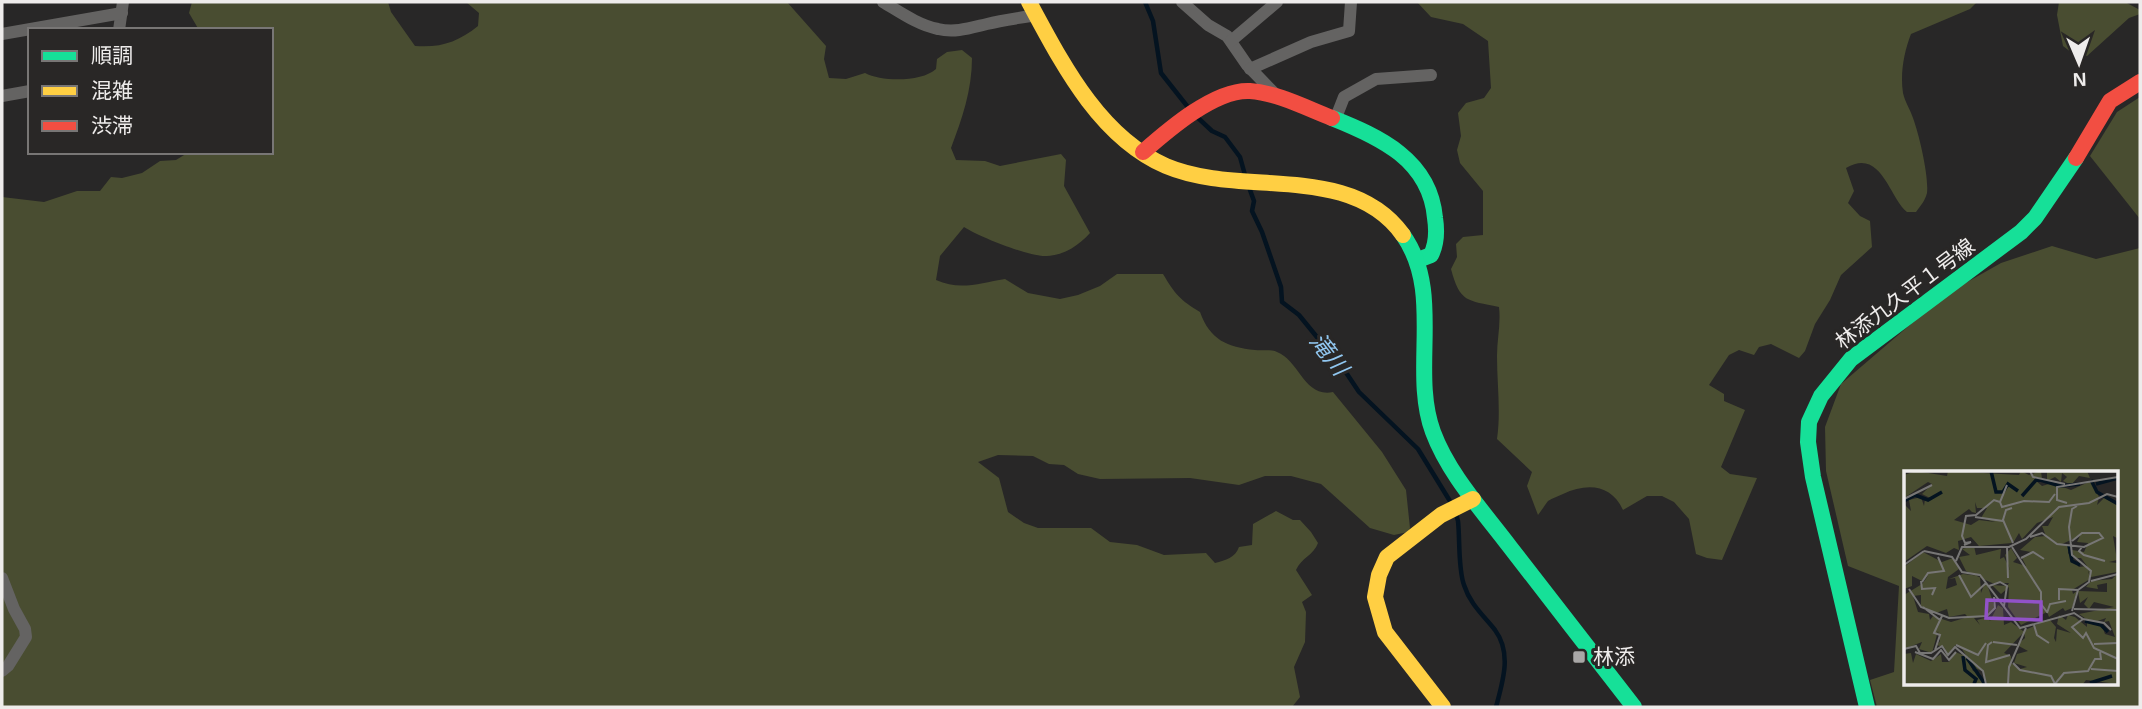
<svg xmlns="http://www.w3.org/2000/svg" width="2142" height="709" font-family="Helvetica,'Noto Sans JP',sans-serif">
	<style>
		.forest { fill: #494d31; fill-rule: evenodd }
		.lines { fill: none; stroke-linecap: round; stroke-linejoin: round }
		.stream { stroke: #041320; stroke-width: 4.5 }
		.street { stroke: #646362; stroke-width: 12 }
		.fast { stroke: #16e098; stroke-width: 16 }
		.slow { stroke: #ffcf43; stroke-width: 16 }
		.jam { stroke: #f24e42; stroke-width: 16 }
		.poi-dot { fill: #a9a7a6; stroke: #292726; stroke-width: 2.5 }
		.labels { text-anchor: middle; stroke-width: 6; stroke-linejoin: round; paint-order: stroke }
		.street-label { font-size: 21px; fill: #eeeceb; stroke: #292726 }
		.poi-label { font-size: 21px; fill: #eeeceb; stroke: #292726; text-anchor: start }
		.water-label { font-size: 23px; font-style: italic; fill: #91c7f0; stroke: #292726 }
		.inset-river { fill: none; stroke: #041320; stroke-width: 3.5 }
		.inset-road { fill: none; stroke: #777675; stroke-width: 2 }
		.view { fill: #9252c8; fill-opacity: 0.15; stroke: #9252c8; stroke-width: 3.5 }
		.inset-edge { fill: none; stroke: #eeeceb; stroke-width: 3.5 }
	</style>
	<rect width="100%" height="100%" fill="#282727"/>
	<!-- forest -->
	<g class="forest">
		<path d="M192,2H388L391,12L415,46C441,48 458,42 478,26L479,13L466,2H787L826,46L824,59L829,78L846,79L865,73C882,82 922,82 936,69L937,59L947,52L962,50L972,58C972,90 962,119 951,148L956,160L985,161L1000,166L1061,154L1066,160L1064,186L1090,233C1079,245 1065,255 1047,256C1029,257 980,237 964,227L940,256L936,280C960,291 980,283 1005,279L1028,293L1060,299L1078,295L1100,286L1117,274H1163C1175,294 1180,300 1200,312C1210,340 1227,347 1255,350C1262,351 1271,349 1277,352C1299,360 1304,398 1333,392L1382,452L1406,490L1410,528L1408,532L1394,535L1370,528L1321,484L1291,476H1265L1239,485L1190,478L1100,479L1078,474L1064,465L1049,464L1033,456L998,455L978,462L999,478L1008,512L1024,523L1038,528H1091L1110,542L1137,545L1164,555L1206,553L1215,563C1226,560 1235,558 1239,547L1252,545L1253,524L1276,511L1293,520H1300L1311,532L1318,543C1314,555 1301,558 1296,570L1312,595L1302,602L1306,612L1305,642L1294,667L1300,697L1292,707H2V674L26,646L15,602L2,569V197L44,202L77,191H100L111,177L122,178L142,173L160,161L176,160L189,152H271V30H199L189,13Z"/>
		<path d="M1417,2H1977L1970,9L1911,34C1904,52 1900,73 1903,93C1905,102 1910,109 1913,118C1919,134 1929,176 1927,193C1925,201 1921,205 1916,212H1907C1889,197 1881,147 1846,168L1854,191L1848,203L1860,216L1870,221L1872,247L1841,275L1830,300L1815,324L1805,351L1799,358L1771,344L1759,347L1754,355L1739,350L1729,355L1709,385L1724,394V401L1745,410L1721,467L1730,474L1757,478L1722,560L1707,558L1696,554L1689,519L1674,502L1662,496H1647L1623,510C1611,484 1587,483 1563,494C1559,496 1552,498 1548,501C1545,505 1541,511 1538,515L1527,486L1532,472L1497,439C1501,412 1497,384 1497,356C1497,339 1501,324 1499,307C1467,300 1460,303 1451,269L1457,257L1456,244L1463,237L1483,235V191L1460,163L1457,150L1461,136L1458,113L1466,103L1484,98L1491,88L1488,41L1463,24L1431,17Z"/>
		<polygon points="2059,2 2125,2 2140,10 2140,14 2129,18 2087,56 2072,53 2063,46 2057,15"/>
		<polygon points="2140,97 2140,219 2090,156 2117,112"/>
		<path d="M2052,246L2096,259L2140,248V707H1877L1870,680L1894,672L1899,586L1848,566L1826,471L1825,427L1841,384L1946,294L2001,263ZM1906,473H2116V683H1906Z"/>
		<polygon points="2,587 22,636 2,667"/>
	</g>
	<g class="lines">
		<!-- stream -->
		<g class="stream">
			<polyline points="1145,2 1153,21 1161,73 1191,111"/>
			<polyline points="1197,117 1212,131 1225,137 1240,157 1245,175"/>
			<polyline points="1250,190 1254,201 1252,211 1262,232 1281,287 1282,302 1299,315 1347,374 1359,392 1418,449 1453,506"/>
			<path d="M1456,514L1458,521C1460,539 1458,569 1464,585C1470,604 1483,615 1495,630C1512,653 1503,681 1496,707"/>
		</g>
		<!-- street -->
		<g class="street">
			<path d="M883,2C900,12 918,25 938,29C955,33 970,28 987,24C1003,20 1020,18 1036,15"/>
			<polyline points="1182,2 1208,25 1227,36 1247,65 1277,96"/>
			<polyline points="119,30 123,2"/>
			<polyline points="2,34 122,13"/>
			<polyline points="1231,41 1277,2"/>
			<polyline points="1250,69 1311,42 1349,31 1351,2"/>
			<polyline points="2,96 30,91"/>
			<polyline points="1335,120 1344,97 1376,79 1431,75"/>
			<polyline points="2,578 14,609 25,629 26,637 8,666 2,671"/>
		</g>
		<!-- fast -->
		<g class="fast">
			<path d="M1332,118C1380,137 1430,160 1435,218C1437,231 1437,243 1431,255L1418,260"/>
			<path d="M1403,235C1444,293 1410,370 1433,432C1449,475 1483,511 1510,547C1551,600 1593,654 1634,707"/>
			<polyline points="1867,707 1813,477 1808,442 1809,422 1821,396 1851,359 2021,232 2035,218 2076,158"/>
		</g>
		<!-- slow -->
		<g class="slow">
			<path d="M1029,2C1062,63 1099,137 1166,166C1241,198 1350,161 1403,235"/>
			<polyline points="1443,707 1385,632 1375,597 1379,575 1387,557 1441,515 1473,499"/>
		</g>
		<!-- jam -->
		<g class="jam">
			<path d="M1143,152C1168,130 1215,89 1250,91C1278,93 1306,108 1332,118"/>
			<polyline points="2076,158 2110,101 2140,82"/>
		</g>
	</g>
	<!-- markers -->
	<rect class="poi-dot" x="1572" y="650" width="14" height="14" rx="3.5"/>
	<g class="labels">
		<!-- street labels -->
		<g class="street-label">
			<text transform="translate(1905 294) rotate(-37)" y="7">林添九久平１号線</text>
		</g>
		<!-- poi labels -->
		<g class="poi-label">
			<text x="1593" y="664">林添</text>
		</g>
		<!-- water labels -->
		<g class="water-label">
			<text transform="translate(1329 354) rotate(52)" y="8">滝川</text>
		</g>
	</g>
	<!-- overview -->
	<g transform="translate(1904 471)">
		<rect width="214" height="214" fill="#282727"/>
		<path d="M12,0L43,5L44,0L115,4L117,0L125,4L137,0L138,8H130L138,15L148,12L167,19L187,10L195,26L193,34L200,27L213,34V67L209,65L213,89L205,91L213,92V101L187,106L184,99L186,108L168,119L169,123L173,120L168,137L161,140L159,137L145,146L143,141L117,154L104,136L105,116L97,123L88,114L103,115L105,112H88L62,100L55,86L66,84L58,78L70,75L72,84L97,78L96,88L100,86L106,99L101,84L107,77L113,87L109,91L122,95L118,87L127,81L116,79L131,66L142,65L138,55H144L149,46L133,52L118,68L115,62L109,72L106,68L108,72L75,75L67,66L54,70L55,79L50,77L42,82L23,75L0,91V33L7,40L5,29L17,26L20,35L21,28L26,27L18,23L28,13L24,11L0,27V4ZM71,31L73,37H83L77,47L91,51L75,49L67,54L50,49L65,38L68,41L72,42ZM176,65L173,71L184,72L180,81L168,79L170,87H177L183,95L175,96L164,82L165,76L158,73ZM143,0H183L186,7L175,5L167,14L159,10L163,6L158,2L157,11L151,6L143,10ZM19,81L38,91L49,87L55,98L44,106L42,118L53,114L51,107L45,108L59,103L76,105L77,122L80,114L83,113L91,137L82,145L70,147L76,154L73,149L84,146L86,150L94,134L99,137L100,154L107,151L119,160L145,148L152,156L150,167L152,171L153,158L167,162L153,153L155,144L162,149L164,144L171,146L183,156V152L198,155L201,163L211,166L205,150L200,151L202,147L188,152L175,143L210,136L190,131L185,138L180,133L184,126L176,132L174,120L203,121V112L193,114L194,118L182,116L187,110L208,108L213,103V213L182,209L179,213H83L79,200L70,197L58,178L51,174L42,186L41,177L33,174L36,170L34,160L28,182L15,178L18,171L0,178V124L18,113L24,105L18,110L8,105V115L0,118V96ZM17,124V135L32,142L43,138L45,146L61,143L64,146L47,151L29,145L26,149L25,143L14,141L9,125ZM120,161L121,167L113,174L124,180L113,183L110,192L123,196L116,198L107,192V185L100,182ZM51,181L62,185L69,200L76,202L78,213H2L0,183L7,182L9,192L12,183L27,190L37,183L38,191H45Z" fill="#494d31" fill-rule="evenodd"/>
		<path class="inset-river" d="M87,0L92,21H99L104,13L114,20M187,9L193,21L214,33M192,13L214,7M118,25L133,8L156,15L176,13M0,30L11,24L24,29L38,21M165,75L168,90L176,94M181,150L197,154L204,161M59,185L61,199L72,208L70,213M63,187L81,213M186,212L208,205"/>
		<path class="inset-road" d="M126,0L129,6L161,13M103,14L96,31L98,36L120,30L145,31L151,23M0,28L28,14M163,32L153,29V16L214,6M173,35L168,38L165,56L168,84L187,100L185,111L174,119M108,37L102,39L99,49L109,72M71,46L99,50M126,66L138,62L153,73L180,76L199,67L195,62H178L168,70M60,74L67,71L61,72L58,65L62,45L72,44L90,29L96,31M103,76L104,107M108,76L137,121V133L143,141M178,76L175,80L180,84L201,90M20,80L48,86L58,101L76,104L116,157L170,142L179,148L168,156L179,167L182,162L190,177L214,188M117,87L129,81L140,88M52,90L58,76H105L122,68L155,36L185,32L203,23L214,26M0,94L20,80M55,104L67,126L82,112M17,110L18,118L31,117L28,124M187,110L214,103M18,111L24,102L40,100L34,86M85,115L96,111L103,115L100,135M5,118L17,136L45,147L83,145L91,137L90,126M155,129V118L174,119M19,136L36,149M170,138L214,139M168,140L174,119M143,142L146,133L162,130M179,148L200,152L207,159M130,154L133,164L145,172M88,171L84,174L82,191L106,184M89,171L113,174M190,173L214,172M52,174L74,184L82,172M0,178L12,175L16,182H27L38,175L44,184L51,176L79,200L82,213M31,179L36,164L30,162L38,145M11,181L29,188L37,179L45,189L52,181M109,192L116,199L147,205L151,213L160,202L184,200L191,188H197L196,181M187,198L214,200M104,213L105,196L122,157"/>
		<path class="view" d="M83,129L137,131V149L82,147Z"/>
		<rect width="214" height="214" class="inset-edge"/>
	</g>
	<!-- border -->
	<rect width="2142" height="709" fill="none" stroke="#eeeceb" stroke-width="7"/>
	<!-- legend -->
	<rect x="28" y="28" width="245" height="126" fill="#292726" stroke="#787675" stroke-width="2"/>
	<rect x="42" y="51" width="35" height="10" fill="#16e098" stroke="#787675" stroke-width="2"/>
	<text x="91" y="63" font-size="21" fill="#eeeceb">順調</text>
	<rect x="42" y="86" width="35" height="10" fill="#ffcf43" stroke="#787675" stroke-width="2"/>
	<text x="91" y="98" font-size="21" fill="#eeeceb">混雑</text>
	<rect x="42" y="121" width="35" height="10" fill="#f24e42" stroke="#787675" stroke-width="2"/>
	<text x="91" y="133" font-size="21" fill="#eeeceb">渋滞</text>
	<!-- north arrow -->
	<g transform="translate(2079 63) rotate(178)" stroke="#292726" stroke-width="5" paint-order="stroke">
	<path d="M0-5L12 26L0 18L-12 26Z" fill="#eeeceb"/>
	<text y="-10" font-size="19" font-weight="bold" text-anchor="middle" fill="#eeeceb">N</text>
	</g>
</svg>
